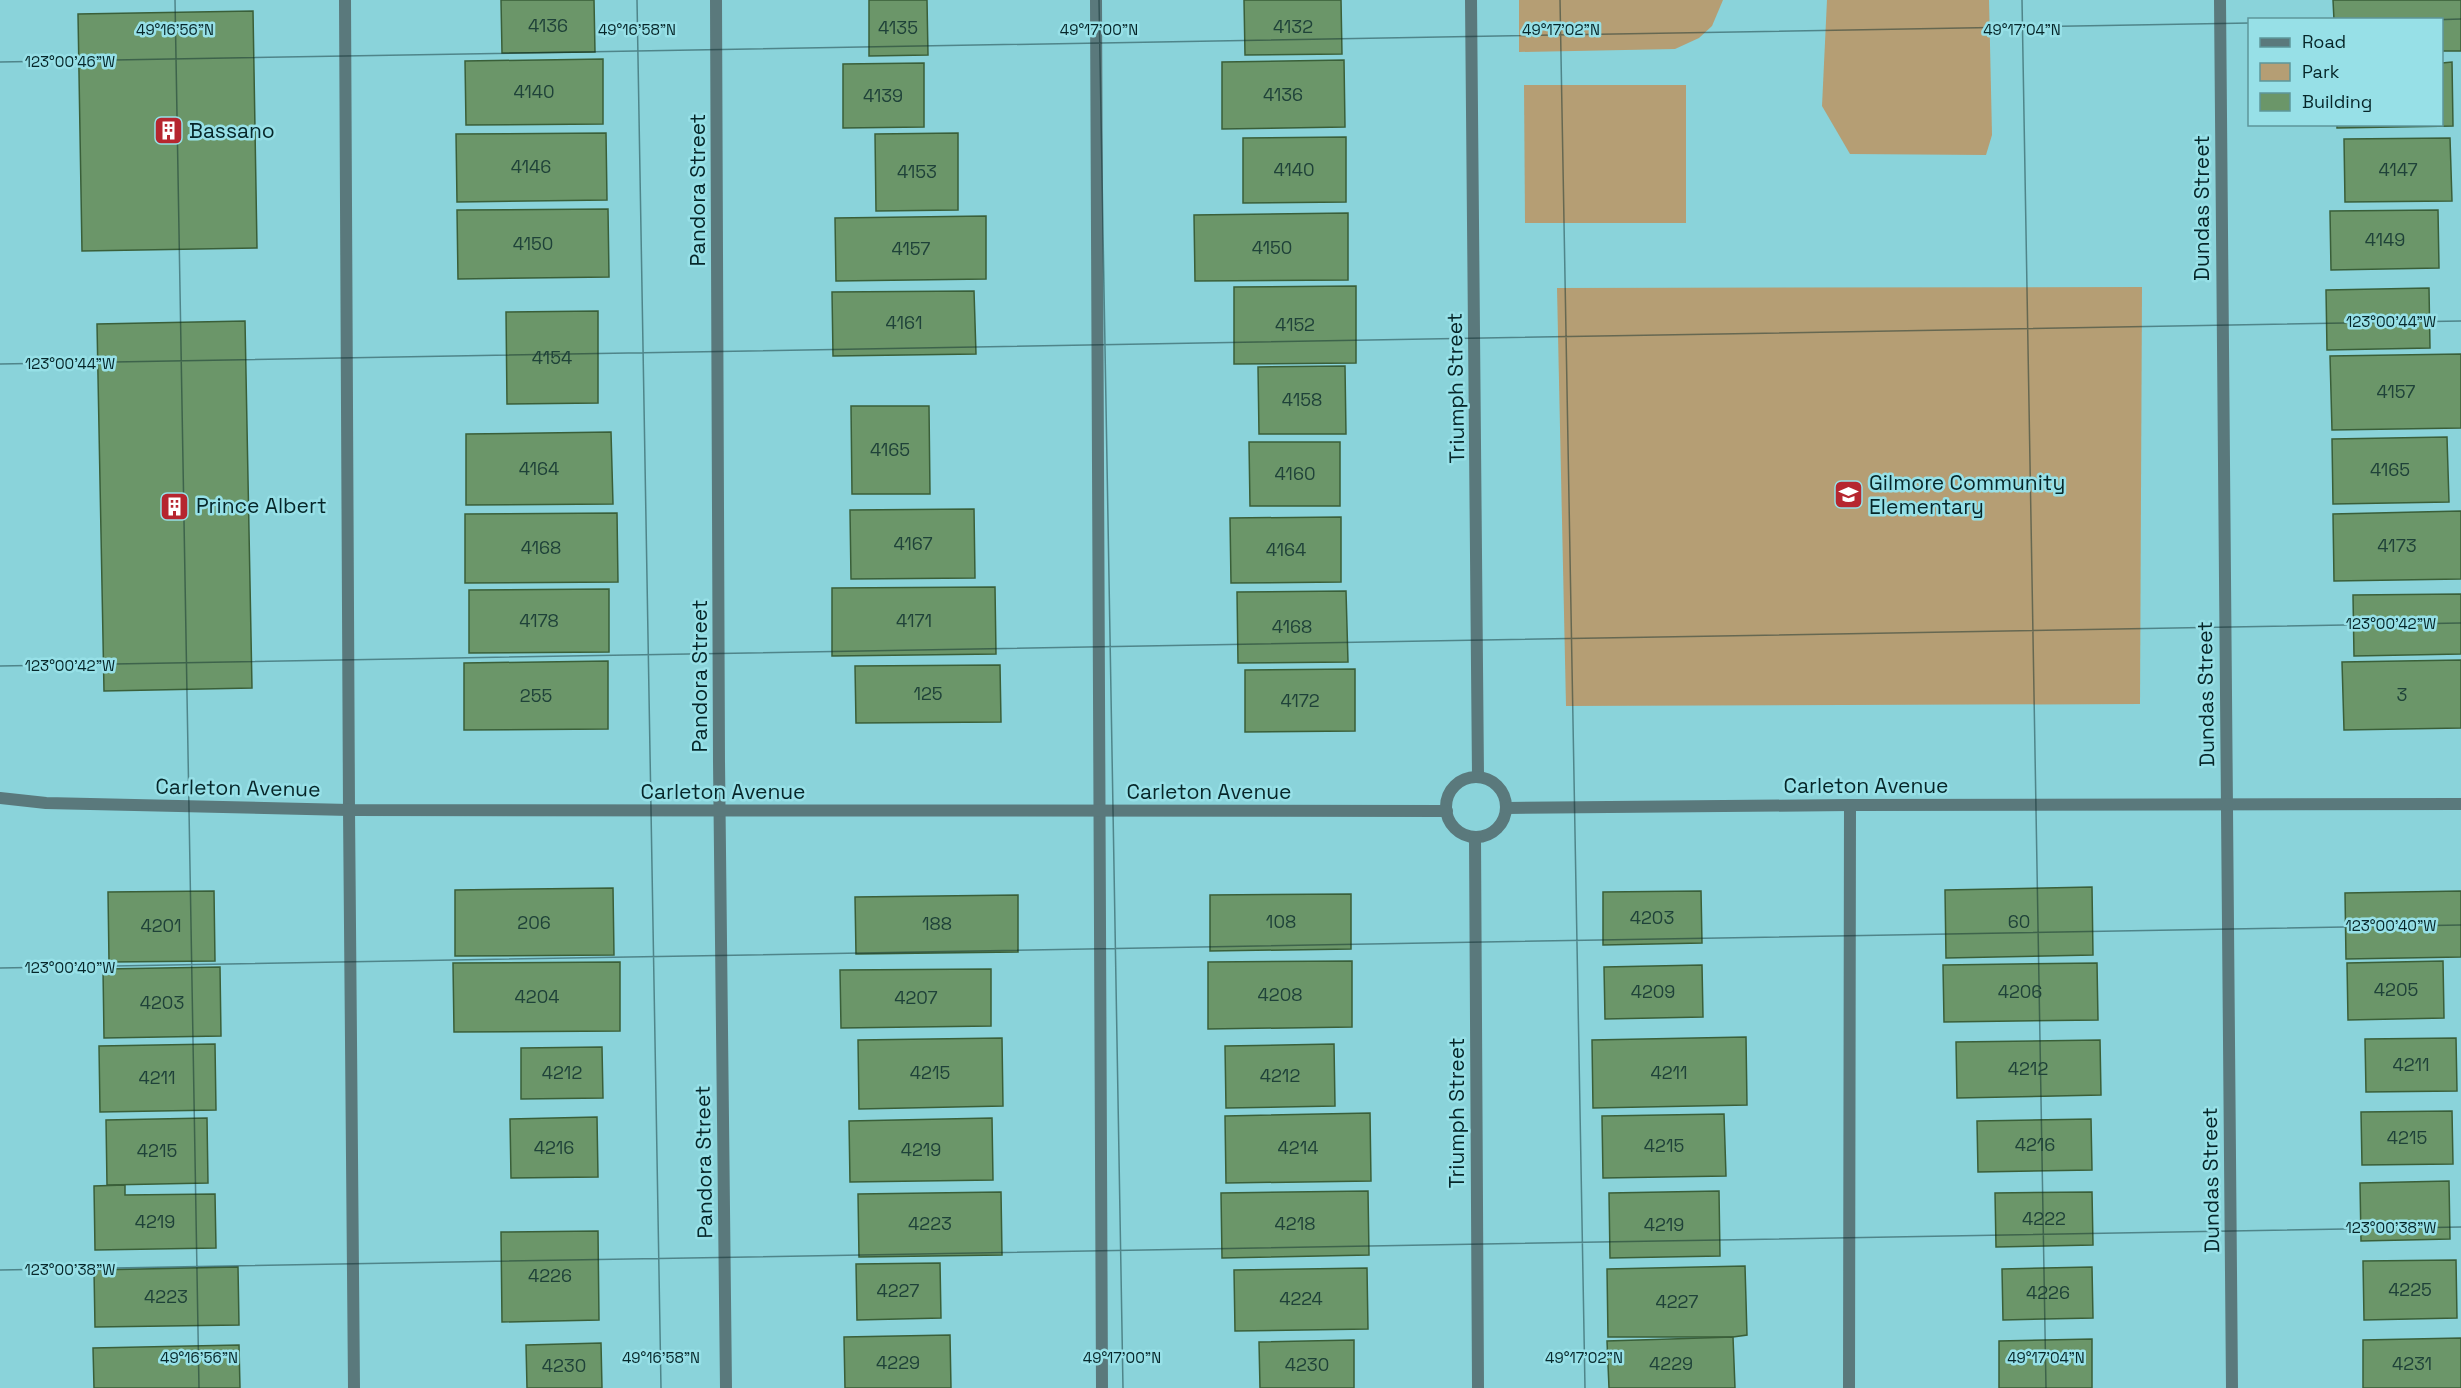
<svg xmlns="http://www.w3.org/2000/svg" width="2461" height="1388" font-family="'Space Grotesk',sans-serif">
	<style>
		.green { fill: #b59e74 }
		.building { fill: #6b9669; stroke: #3a5f39; stroke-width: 1.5 }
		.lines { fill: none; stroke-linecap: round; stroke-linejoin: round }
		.service { stroke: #5a797c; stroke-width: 12 }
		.minor { stroke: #5a797c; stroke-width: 12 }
		.ticks { fill: none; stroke: #062629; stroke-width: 1.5; stroke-opacity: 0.45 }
		.labels { text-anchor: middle; stroke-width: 5; stroke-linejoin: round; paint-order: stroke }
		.number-label { font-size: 18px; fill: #1f4239 }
		.poi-label { font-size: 21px; fill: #062629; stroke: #97e0e7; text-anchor: start }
		.street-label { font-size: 21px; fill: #062629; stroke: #97e0e7 }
		.ticks-label { font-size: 15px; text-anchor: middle; fill: #062629; stroke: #97e0e7; stroke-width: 5; stroke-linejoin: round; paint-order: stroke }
	</style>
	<rect width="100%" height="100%" fill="#8ad3da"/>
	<!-- green -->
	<g class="green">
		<polygon points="1519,0 1723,0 1712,26 1699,38 1675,49 1519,52"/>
		<polygon points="1827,0 1989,0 1992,135 1986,155 1850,154 1822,106"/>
		<polygon points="1524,85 1686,85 1686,223 1525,223"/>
		<polygon points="2142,287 2140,704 1566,706 1557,288"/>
	</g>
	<!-- building -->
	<g class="building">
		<polygon points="501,0 594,0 595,52 502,53"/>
		<polygon points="869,0 927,0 928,55 869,56"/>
		<polygon points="1244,0 1341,0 1342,54 1245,55"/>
		<polygon points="2333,0 2461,0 2461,51 2442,51 2442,20 2334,20"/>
		<polygon points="253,11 257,248 82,251 78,14"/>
		<polygon points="603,59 603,124 466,125 465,61"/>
		<polygon points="1344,60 1345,127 1222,129 1222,62"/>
		<polygon points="2452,62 2453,126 2337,128 2337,124 2442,124 2442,63"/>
		<polygon points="924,63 924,127 843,128 843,64"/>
		<polygon points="606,133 607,200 457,202 456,134"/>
		<polygon points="958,133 958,210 876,211 875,134"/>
		<polygon points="1346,137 1346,202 1243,203 1243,138"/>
		<polygon points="2450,138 2452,201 2345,202 2344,139"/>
		<polygon points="608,209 609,277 458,279 457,210"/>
		<polygon points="2438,210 2439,268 2331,270 2330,211"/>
		<polygon points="1348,213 1348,280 1195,281 1194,215"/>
		<polygon points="986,216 986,279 836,281 835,218"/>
		<polygon points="1356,286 1356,363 1234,364 1234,287"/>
		<polygon points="2429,288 2430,348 2327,350 2326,290"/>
		<polygon points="974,291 976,354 833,356 832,292"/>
		<polygon points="598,311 598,403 507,404 506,312"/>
		<polygon points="245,321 252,688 104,691 97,324"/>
		<polygon points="2461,354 2461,428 2332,430 2330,356"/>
		<polygon points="1345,366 1346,434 1259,434 1258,367"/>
		<polygon points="851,406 929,406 930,494 852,494"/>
		<polygon points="611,432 613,504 466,505 466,434"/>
		<polygon points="2447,437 2449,502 2333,504 2332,439"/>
		<polygon points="1249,442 1340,442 1340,506 1250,506"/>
		<polygon points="974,509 975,578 851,579 850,510"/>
		<polygon points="2461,511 2461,579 2334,581 2333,514"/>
		<polygon points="617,513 618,582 465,583 465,514"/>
		<polygon points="1341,517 1341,582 1231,583 1230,518"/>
		<polygon points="995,587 996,654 832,656 832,588"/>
		<polygon points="609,589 609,652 469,653 469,590"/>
		<polygon points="1346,591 1348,662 1238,663 1237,592"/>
		<polygon points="2461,594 2461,654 2354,656 2353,595"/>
		<polygon points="2461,660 2461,728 2344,730 2342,662"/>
		<polygon points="608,661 608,729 464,730 464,663"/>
		<polygon points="1000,665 1001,722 856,723 855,666"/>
		<polygon points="1355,669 1355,731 1245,732 1245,670"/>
		<polygon points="2092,887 2093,955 1946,958 1945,890"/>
		<polygon points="613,888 614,955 455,956 455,890"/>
		<polygon points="214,891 215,961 109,962 108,892"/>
		<polygon points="1701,891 1702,943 1603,945 1603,892"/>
		<polygon points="2461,891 2461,957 2346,959 2345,893"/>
		<polygon points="1351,894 1351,949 1210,951 1210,895"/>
		<polygon points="1018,895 1018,952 856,954 855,897"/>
		<polygon points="1352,961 1352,1027 1208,1029 1208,962"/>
		<polygon points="2443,961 2444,1018 2348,1020 2347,963"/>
		<polygon points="620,962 620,1031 454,1032 453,963"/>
		<polygon points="2097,963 2098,1020 1944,1022 1943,965"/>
		<polygon points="1702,965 1703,1017 1605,1019 1604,967"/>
		<polygon points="220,967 221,1036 104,1038 103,969"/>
		<polygon points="991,969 991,1026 841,1028 840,970"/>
		<polygon points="1746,1037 1747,1105 1593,1108 1592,1040"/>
		<polygon points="1002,1038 1003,1106 859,1109 858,1040"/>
		<polygon points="2456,1038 2457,1091 2366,1092 2365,1039"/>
		<polygon points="2100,1040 2101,1095 1957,1098 1956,1042"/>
		<polygon points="215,1044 216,1110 100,1112 99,1046"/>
		<polygon points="1334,1044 1335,1106 1226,1108 1225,1046"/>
		<polygon points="602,1047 603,1098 521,1099 521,1048"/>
		<polygon points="2452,1111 2453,1164 2362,1165 2361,1112"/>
		<polygon points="1370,1113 1371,1181 1226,1183 1225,1116"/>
		<polygon points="1724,1114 1726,1176 1603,1178 1602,1116"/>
		<polygon points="597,1117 598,1177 511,1178 510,1119"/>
		<polygon points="207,1118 208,1183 107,1185 106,1120"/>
		<polygon points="992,1118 993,1180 850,1182 849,1121"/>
		<polygon points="2091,1119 2092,1170 1978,1172 1977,1121"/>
		<polygon points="2449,1181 2450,1239 2361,1241 2360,1183"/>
		<polygon points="125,1185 125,1195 215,1194 216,1248 95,1250 94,1186"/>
		<polygon points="1368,1191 1369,1255 1222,1258 1221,1193"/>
		<polygon points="1719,1191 1720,1256 1610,1258 1609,1193"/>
		<polygon points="1001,1192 1002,1255 859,1257 858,1194"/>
		<polygon points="2092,1192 2093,1245 1996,1247 1995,1193"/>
		<polygon points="598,1231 599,1320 502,1322 501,1232"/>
		<polygon points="2456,1260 2457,1318 2364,1320 2363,1261"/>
		<polygon points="940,1263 941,1318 857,1320 856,1264"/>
		<polygon points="1745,1266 1747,1335 1733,1337 1608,1337 1607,1269"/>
		<polygon points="238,1267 239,1325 95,1327 94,1270"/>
		<polygon points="2092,1267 2093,1318 2003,1320 2002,1269"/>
		<polygon points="1367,1268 1368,1329 1235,1331 1234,1270"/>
		<polygon points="950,1335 951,1388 845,1388 844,1337"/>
		<polygon points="1733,1337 1735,1388 1609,1388 1607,1341"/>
		<polygon points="2461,1338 2461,1388 2363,1388 2363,1340"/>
		<polygon points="2092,1339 2092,1388 1999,1388 1999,1341"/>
		<polygon points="1354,1340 1354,1388 1260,1388 1259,1342"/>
		<polygon points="601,1343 602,1388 527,1388 526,1345"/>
		<polygon points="239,1345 240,1388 94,1388 93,1348"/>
	</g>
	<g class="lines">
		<!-- service -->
		<g class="service">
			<polyline points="345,0 349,810 354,1388"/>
			<polyline points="1096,0 1102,1388"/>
			<polyline points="1849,1388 1850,805"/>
		</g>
		<!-- minor -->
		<g class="minor">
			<polyline points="716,0 719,762 726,1388"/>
			<polyline points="1471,0 1478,776"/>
			<polyline points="2220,0 2232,1388"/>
			<circle cx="1476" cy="807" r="30"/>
			<polyline points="0,798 46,803 349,810 1447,811"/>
			<polyline points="1507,808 1850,805 2461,804"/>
			<polyline points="1475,837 1478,1388"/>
		</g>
	</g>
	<!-- ticks -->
	<path class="ticks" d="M175,0L199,1388M637,0L661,1388M1099,0L1123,1388M1560,0L1585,1388M2022,0L2046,1388M2429,20L2461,19M0,62L2250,23M0,364L2461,321M0,666L2461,623M0,968L2461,925M0,1270L2461,1227"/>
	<!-- icons -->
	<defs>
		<symbol id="building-square" viewBox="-11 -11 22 22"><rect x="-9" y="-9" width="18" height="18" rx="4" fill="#b6262f" stroke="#97e0e7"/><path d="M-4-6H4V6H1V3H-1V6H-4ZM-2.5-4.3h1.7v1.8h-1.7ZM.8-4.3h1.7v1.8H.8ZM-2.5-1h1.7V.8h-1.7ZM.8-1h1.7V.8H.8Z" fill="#fff"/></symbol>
		<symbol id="school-square" viewBox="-11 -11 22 22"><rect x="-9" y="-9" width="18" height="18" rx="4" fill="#b6262f" stroke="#97e0e7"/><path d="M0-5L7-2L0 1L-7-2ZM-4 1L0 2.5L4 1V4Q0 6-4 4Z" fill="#fff"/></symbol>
	</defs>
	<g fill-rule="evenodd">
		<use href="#building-square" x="152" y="114" width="33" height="33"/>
		<use href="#school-square" x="1832" y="478" width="33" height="33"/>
		<use href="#building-square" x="158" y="490" width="33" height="33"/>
	</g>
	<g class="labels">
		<!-- number labels -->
		<g class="number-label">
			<text x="548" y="32">4136</text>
			<text x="1293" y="33">4132</text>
			<text x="898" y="34">4135</text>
			<text x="534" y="98">4140</text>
			<text x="1283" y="101">4136</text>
			<text x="883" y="102">4139</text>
			<text x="531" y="173">4146</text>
			<text x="1294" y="176">4140</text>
			<text x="2398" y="176">4147</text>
			<text x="917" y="178">4153</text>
			<text x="2385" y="246">4149</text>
			<text x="533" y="250">4150</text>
			<text x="1272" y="254">4150</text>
			<text x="911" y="255">4157</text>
			<text x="904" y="329">4161</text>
			<text x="1295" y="331">4152</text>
			<text x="552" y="364">4154</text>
			<text x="2396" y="398">4157</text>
			<text x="1302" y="406">4158</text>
			<text x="890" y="456">4165</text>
			<text x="539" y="475">4164</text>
			<text x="2390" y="476">4165</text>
			<text x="1295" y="480">4160</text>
			<text x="913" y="550">4167</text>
			<text x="2397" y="552">4173</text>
			<text x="541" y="554">4168</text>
			<text x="1286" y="556">4164</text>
			<text x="539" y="627">4178</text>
			<text x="914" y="627">4171</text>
			<text x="1292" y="633">4168</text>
			<text x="928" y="700">125</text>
			<text x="2402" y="701">3</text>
			<text x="536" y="702">255</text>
			<text x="1300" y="707">4172</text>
			<text x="1652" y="924">4203</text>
			<text x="1281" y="928">108</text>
			<text x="2019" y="928">60</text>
			<text x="534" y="929">206</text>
			<text x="937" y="930">188</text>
			<text x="161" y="932">4201</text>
			<text x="2396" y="996">4205</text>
			<text x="1653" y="998">4209</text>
			<text x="2020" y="998">4206</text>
			<text x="1280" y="1001">4208</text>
			<text x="537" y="1003">4204</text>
			<text x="916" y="1004">4207</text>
			<text x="162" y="1009">4203</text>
			<text x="2411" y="1071">4211</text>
			<text x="2028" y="1075">4212</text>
			<text x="562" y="1079">4212</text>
			<text x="930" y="1079">4215</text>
			<text x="1669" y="1079">4211</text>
			<text x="1280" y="1082">4212</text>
			<text x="157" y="1084">4211</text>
			<text x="2407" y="1144">4215</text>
			<text x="2035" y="1151">4216</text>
			<text x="1664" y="1152">4215</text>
			<text x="554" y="1154">4216</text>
			<text x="1298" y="1154">4214</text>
			<text x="921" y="1156">4219</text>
			<text x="157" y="1157">4215</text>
			<text x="2044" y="1225">4222</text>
			<text x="155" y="1228">4219</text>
			<text x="930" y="1230">4223</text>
			<text x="1295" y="1230">4218</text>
			<text x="1664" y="1231">4219</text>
			<text x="550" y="1282">4226</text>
			<text x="2410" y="1296">4225</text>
			<text x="898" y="1297">4227</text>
			<text x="2048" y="1299">4226</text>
			<text x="166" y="1303">4223</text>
			<text x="1301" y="1305">4224</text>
			<text x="1677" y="1308">4227</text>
			<text x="898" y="1369">4229</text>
			<text x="1671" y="1370">4229</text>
			<text x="2412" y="1370">4231</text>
			<text x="1307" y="1371">4230</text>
			<text x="564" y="1372">4230</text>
		</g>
		<!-- poi labels -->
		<g class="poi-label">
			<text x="189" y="138">Bassano</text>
			<text x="1869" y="490">Gilmore Community<tspan x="1869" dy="24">Elementary</tspan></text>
			<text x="196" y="513">Prince Albert</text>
		</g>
		<!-- street labels -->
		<g class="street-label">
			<text transform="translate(698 190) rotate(-90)" y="7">Pandora Street</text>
			<text transform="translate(2202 208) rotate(-90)" y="7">Dundas Street</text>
			<text transform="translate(1456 388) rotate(-91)" y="7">Triumph Street</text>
			<text transform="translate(700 676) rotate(-90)" y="7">Pandora Street</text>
			<text transform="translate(2206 694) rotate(-91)" y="7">Dundas Street</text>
			<text x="1866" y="793">Carleton Avenue</text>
			<text transform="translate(238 788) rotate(1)" y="7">Carleton Avenue</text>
			<text x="723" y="799">Carleton Avenue</text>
			<text x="1209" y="799">Carleton Avenue</text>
			<text transform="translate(1457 1113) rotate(-90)" y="7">Triumph Street</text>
			<text transform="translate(704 1162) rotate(-91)" y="7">Pandora Street</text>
			<text transform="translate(2211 1180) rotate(-91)" y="7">Dundas Street</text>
		</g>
	</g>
	<g class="ticks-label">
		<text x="175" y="35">49°16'56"N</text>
		<text x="637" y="35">49°16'58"N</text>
		<text x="1099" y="35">49°17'00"N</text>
		<text x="1561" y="35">49°17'02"N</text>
		<text x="2022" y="35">49°17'04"N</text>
		<text x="70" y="67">123°00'46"W</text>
		<text x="2391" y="327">123°00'44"W</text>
		<text x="70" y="369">123°00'44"W</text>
		<text x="2391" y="629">123°00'42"W</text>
		<text x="70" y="671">123°00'42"W</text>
		<text x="2391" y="931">123°00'40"W</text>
		<text x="70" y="973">123°00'40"W</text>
		<text x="2391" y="1233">123°00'38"W</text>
		<text x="70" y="1275">123°00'38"W</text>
		<text x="199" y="1363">49°16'56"N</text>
		<text x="661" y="1363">49°16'58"N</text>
		<text x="1122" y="1363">49°17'00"N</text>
		<text x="1584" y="1363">49°17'02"N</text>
		<text x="2046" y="1363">49°17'04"N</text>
	</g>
	<!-- legend -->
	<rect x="2248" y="18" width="195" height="108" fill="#97e0e7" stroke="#5d969b" stroke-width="1.5"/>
	<rect x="2260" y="38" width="30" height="9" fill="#5a797c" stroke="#5d969b" stroke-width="1.5"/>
	<text x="2302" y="48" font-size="18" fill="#062629">Road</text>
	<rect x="2260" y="63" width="30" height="18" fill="#b59e74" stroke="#5d969b" stroke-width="1.5"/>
	<text x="2302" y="78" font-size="18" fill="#062629">Park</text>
	<rect x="2260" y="93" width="30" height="18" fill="#6b9669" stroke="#5d969b" stroke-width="1.5"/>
	<text x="2302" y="108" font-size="18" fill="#062629">Building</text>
</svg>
